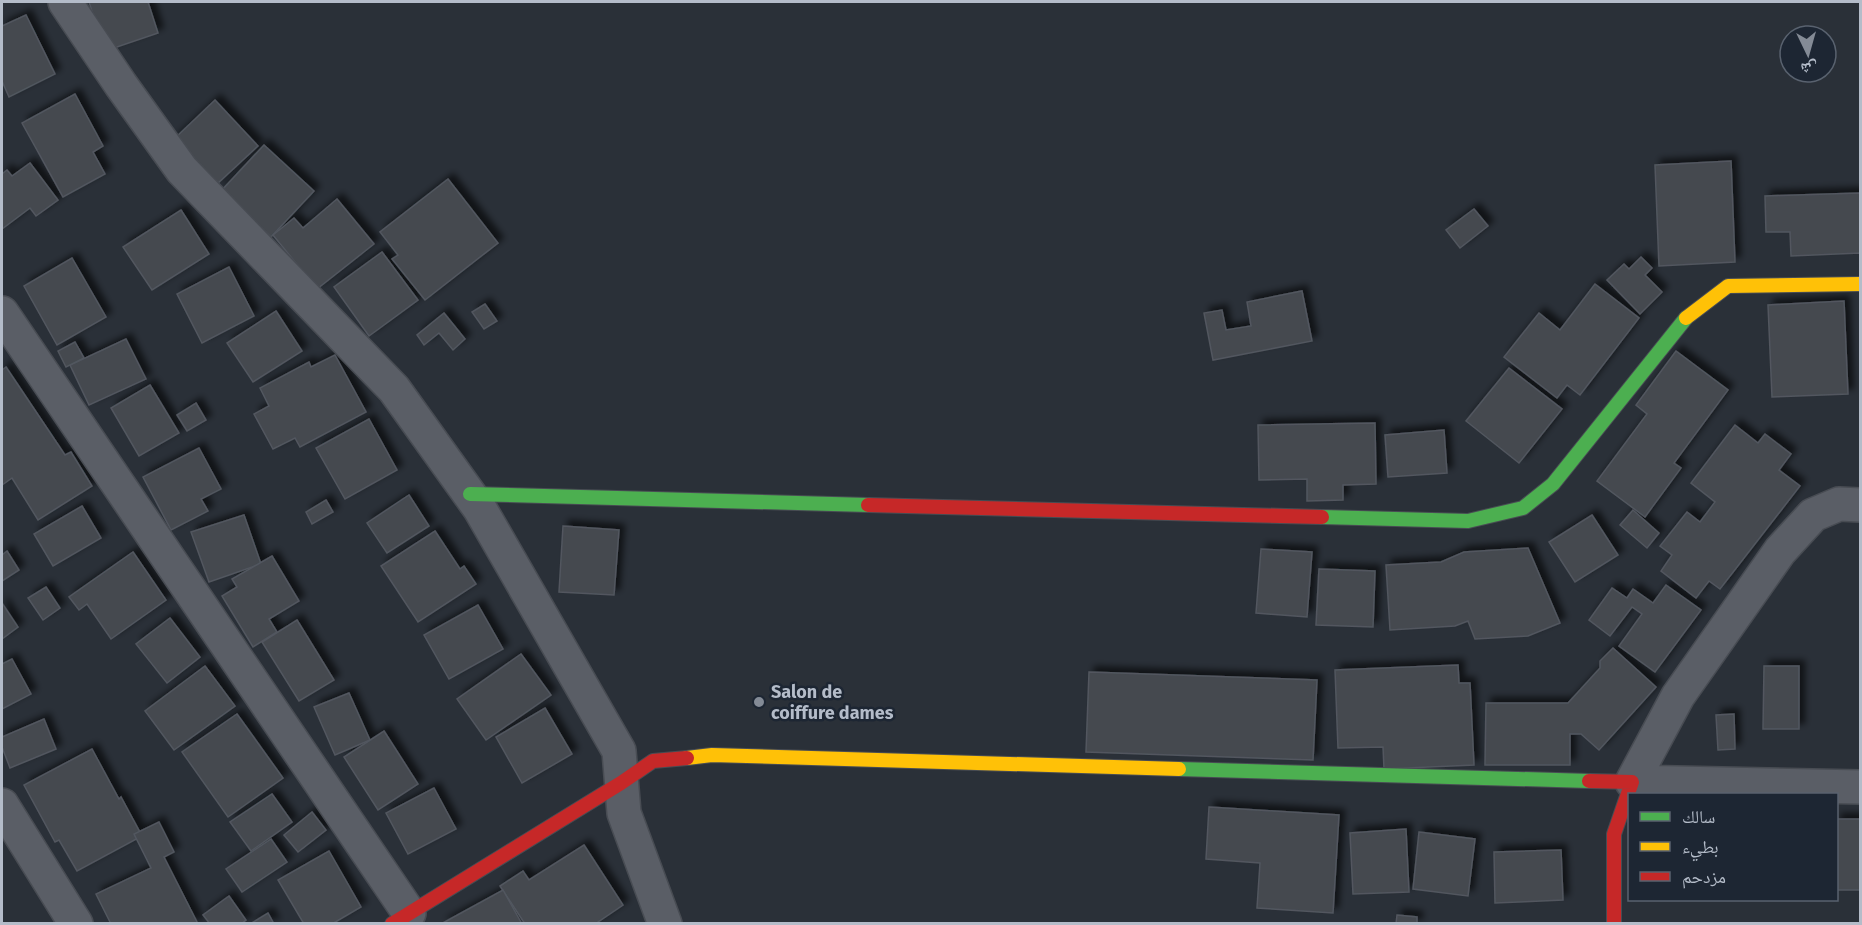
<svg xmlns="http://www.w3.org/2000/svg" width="1862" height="925" font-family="'Fira Sans','Noto Naskh Arabic',sans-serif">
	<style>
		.building { fill: #444950; stroke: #52575f; stroke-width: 1.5; filter: url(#shadow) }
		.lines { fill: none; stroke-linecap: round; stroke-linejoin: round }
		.street-casing { stroke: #484c53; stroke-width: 36 }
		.fast-casing { stroke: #484c53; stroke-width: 16 }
		.slow-casing { stroke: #484c53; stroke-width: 16 }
		.jam-casing { stroke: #484c53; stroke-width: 16 }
		.street { stroke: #5a5e66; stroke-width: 33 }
		.fast { stroke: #4caf50; stroke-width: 14 }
		.slow { stroke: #ffc107; stroke-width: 14 }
		.jam { stroke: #c62828; stroke-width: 14 }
		.poi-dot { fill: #848b96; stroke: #1d2633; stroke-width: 2 }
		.labels { text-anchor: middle; stroke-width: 5; stroke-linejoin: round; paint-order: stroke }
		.poi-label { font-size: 18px; font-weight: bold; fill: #b4bcc9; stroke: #1d2633; text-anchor: start }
	</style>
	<defs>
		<filter id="shadow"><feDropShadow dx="5.5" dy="-5.5" stdDeviation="3" flood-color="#0009"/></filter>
	</defs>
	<rect width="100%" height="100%" fill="#2a3038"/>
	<!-- building -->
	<g class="building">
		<polygon points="89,2 148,2 158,33 105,51"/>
		<polygon points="26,15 55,74 9,97 2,81 2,26"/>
		<polygon points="75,94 103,146 93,152 105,174 63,197 22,123"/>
		<polygon points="215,100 258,146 216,185 173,140"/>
		<polygon points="264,145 314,191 271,237 221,191"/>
		<polygon points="1731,161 1735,262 1659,266 1655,165"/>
		<polygon points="30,163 58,200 36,216 30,208 2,229 2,174 7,170 12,176"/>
		<polygon points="448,179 498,243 425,300 392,259 398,255 380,232"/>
		<polygon points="1860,193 1860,257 1860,253 1791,256 1790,232 1766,232 1765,196"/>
		<polygon points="337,199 374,244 317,289 273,235 294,218 303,228"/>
		<polygon points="1474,209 1488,226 1460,248 1446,230"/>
		<polygon points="181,210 209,254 152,290 123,247"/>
		<polygon points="382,252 418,300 369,336 334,287"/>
		<polygon points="1641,257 1652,268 1645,275 1662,292 1640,314 1607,280 1624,264 1629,269"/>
		<polygon points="72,258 106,317 57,345 24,286"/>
		<polygon points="229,267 254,316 202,343 177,294"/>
		<polygon points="1595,284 1639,318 1580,395 1567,385 1557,398 1504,357 1539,313 1560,330"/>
		<polygon points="1302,291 1312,341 1213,360 1204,313 1222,310 1226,330 1251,326 1247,302"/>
		<polygon points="1844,301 1848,394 1772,397 1768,305"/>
		<polygon points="485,304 497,321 484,329 472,312"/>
		<polygon points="276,311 302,351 253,382 227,343"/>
		<polygon points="444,313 465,339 453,350 439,333 424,345 417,335"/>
		<polygon points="126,339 146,379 89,405 70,365"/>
		<polygon points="75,342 84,358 66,367 58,351"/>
		<polygon points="1676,351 1728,390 1674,463 1681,468 1645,517 1597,481 1647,414 1636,405"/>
		<polygon points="335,355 366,412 300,447 295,438 273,449 254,414 269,406 260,388 309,362 311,367"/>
		<polygon points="6,367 65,455 71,452 92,486 38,520 12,478 2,485 2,370"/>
		<polygon points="1509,368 1562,409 1519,463 1466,421"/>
		<polygon points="150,385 179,433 139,456 111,408"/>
		<polygon points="196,403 206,420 187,431 177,415"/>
		<polygon points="369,419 397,470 345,499 316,448"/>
		<polygon points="1375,423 1376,484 1343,485 1343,500 1307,501 1307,479 1259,480 1258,425"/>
		<polygon points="1735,425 1758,443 1765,434 1791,454 1779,470 1800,486 1720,589 1709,581 1696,598 1661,571 1672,555 1660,546 1687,512 1700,522 1715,502 1691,483"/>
		<polygon points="1444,430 1447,473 1388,477 1385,435"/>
		<polygon points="199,448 221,489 201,499 208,511 171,530 143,477"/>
		<polygon points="409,495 429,526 387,553 367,523"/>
		<polygon points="326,500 333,512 312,524 306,512"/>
		<polygon points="82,506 101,538 53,566 34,534"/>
		<polygon points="1633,510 1659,533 1647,548 1620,525"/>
		<polygon points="244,515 261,564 209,582 191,532"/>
		<polygon points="1592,515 1618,555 1575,582 1549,542"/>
		<polygon points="563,526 619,530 614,595 559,592"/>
		<polygon points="435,531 460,569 464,566 476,584 418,622 381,566"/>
		<polygon points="1528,548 1560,623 1528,636 1475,639 1468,621 1455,626 1390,630 1386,565 1441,562 1464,552"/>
		<polygon points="1261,549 1312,552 1307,617 1256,613"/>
		<polygon points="7,551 19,570 2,581 2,555"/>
		<polygon points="133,552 166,600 111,639 87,604 79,610 69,597"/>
		<polygon points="272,556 299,601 269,619 277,632 253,647 222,596 237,587 232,579"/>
		<polygon points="1319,569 1375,571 1373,627 1316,625"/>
		<polygon points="1666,585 1701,610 1655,672 1619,646 1642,614 1632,607 1610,636 1589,620 1612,588 1627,598 1633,589 1653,603"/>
		<polygon points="46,587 60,608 43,620 28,598"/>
		<polygon points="2,603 18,627 2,639"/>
		<polygon points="478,605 503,649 449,679 424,635"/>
		<polygon points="170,618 200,657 167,683 136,644"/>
		<polygon points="297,620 334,680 299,701 262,642"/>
		<polygon points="1613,648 1656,687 1599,750 1581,734 1570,734 1570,765 1485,765 1486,703 1568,703 1600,668 1600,661"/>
		<polygon points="521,654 551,695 486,740 457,699"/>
		<polygon points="12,659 31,694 2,709 2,664"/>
		<polygon points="1458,665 1459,683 1470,683 1474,765 1384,769 1383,747 1338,748 1335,670"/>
		<polygon points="205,666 235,706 174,750 145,711"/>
		<polygon points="1764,666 1799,666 1799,729 1763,729"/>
		<polygon points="1089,672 1317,680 1313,760 1086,752"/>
		<polygon points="349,693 370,740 335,755 314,707"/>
		<polygon points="545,708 572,754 522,783 496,737"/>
		<polygon points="237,714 283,778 228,817 182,752"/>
		<polygon points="1734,714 1735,749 1718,750 1716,715"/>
		<polygon points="44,719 56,749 10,768 2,747 2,737"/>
		<polygon points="384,731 418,784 378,810 344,757"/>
		<polygon points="92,749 119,799 121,797 142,836 77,871 59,840 55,842 24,785"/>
		<polygon points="434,788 456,829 408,854 386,813"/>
		<polygon points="272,794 292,822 251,851 230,822"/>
		<polygon points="1209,807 1339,815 1333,913 1257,908 1260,863 1206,859"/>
		<polygon points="312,812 326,830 298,852 284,835"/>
		<rect x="1836" y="819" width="24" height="71"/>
		<polygon points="159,822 174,852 164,857 198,924 111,924 96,894 151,868 134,834"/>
		<polygon points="1406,829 1409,892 1353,894 1350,833"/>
		<polygon points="1419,832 1475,839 1468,896 1413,889"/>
		<polygon points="271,839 287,862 242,892 226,869"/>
		<polygon points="584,845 623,905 595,924 525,924 500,886 523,871 529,880"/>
		<polygon points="1561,850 1563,900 1495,903 1494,852"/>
		<polygon points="329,851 361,907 332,924 304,924 278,880"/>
		<polygon points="503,890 522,924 441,924"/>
		<polygon points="229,896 246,920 241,924 210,924 203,915"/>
		<polygon points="268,913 274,924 250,924"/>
		<polygon points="1397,915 1417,917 1417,924 1396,924"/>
	</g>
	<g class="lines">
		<defs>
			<g id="street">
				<polyline points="65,2 121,85 182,170 394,389 480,509 619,751 624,813 665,924"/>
				<polyline points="2,313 409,913"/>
				<polyline points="1860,505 1839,504 1813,515 1780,551 1678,696 1632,782 1860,787"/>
				<polyline points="2,805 76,924"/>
			</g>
			<g id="fast">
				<polyline points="470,494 868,505"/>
				<polyline points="1322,517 1468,521 1523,508 1553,484 1686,318"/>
				<polyline points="1179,769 1589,781"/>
			</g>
			<g id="slow">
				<polyline points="1686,318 1728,286 1860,284"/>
				<polyline points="687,758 712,755 1179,769"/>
			</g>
			<g id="jam">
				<polyline points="868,505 1322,517"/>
				<polyline points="1589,781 1632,782 1614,834 1614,924"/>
				<polyline points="392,924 621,783 653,761 687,758"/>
			</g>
		</defs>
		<!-- street casing -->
		<use href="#street" class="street-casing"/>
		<!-- fast casing -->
		<use href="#fast" class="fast-casing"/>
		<!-- slow casing -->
		<use href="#slow" class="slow-casing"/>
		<!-- jam casing -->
		<use href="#jam" class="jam-casing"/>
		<!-- street -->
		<use href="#street" class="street"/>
		<!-- fast -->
		<use href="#fast" class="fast"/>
		<!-- slow -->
		<use href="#slow" class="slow"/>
		<!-- jam -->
		<use href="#jam" class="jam"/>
	</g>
	<!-- markers -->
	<circle class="poi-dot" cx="759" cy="702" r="6"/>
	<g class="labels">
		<!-- poi labels -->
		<g class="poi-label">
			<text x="771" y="698">Salon de<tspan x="771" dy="21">coiffure dames</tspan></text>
		</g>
	</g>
	<!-- border -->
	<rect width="1862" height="925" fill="none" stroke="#b4bcc9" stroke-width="6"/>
	<!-- legend -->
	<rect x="1628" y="793" width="210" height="108" fill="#1d2633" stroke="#59626f" stroke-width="1.5"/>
	<rect x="1640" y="812" width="30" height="9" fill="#4caf50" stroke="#59626f" stroke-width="1.5"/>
	<text x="1682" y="823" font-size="18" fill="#b4bcc9">سالك</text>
	<rect x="1640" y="842" width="30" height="9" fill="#ffc107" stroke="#59626f" stroke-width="1.5"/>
	<text x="1682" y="853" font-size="18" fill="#b4bcc9">بطيء</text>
	<rect x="1640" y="872" width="30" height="9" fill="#c62828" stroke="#59626f" stroke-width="1.5"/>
	<text x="1682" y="883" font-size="18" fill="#b4bcc9">مزدحم</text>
	<!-- north arrow -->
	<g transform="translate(1808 54) rotate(175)"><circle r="28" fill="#1d2633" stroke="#59626f" stroke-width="1.5"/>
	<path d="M0-4.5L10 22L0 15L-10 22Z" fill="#848b96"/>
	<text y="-9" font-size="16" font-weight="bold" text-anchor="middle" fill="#b4bcc9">ش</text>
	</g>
</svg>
